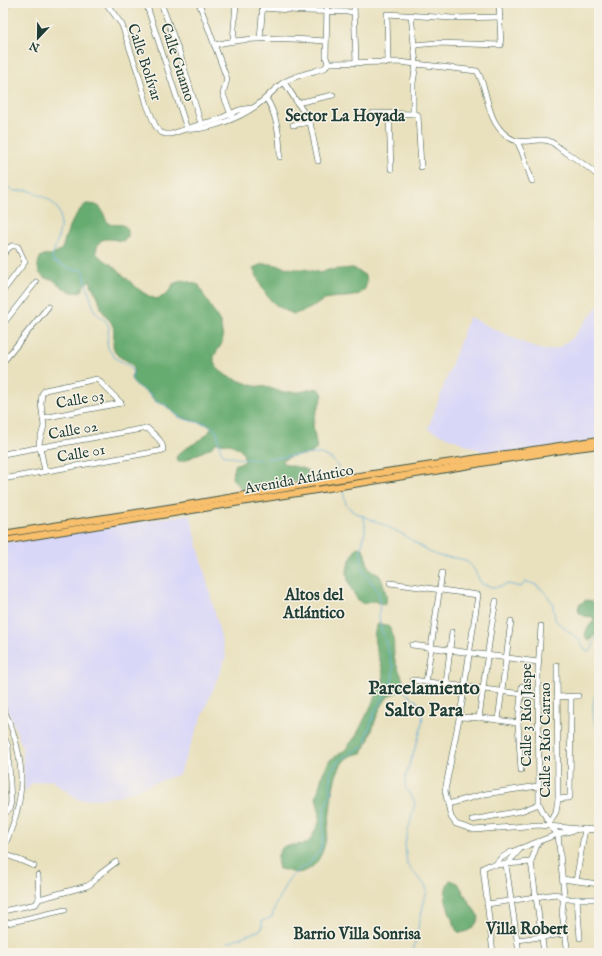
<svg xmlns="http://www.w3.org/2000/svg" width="602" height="956" font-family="'IM FELL English',serif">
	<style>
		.built { fill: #d9d7f8 }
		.forest { fill: #66ab70; stroke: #427452 }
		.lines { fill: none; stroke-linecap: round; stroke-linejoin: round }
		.stream { stroke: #62aedb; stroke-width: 1 }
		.minor-casing { stroke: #3d5649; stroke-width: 6 }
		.major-casing { stroke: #3d5649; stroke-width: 8 }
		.minor { stroke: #fff; stroke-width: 5 }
		.major { stroke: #f8bf6c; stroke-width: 6 }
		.labels { text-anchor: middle; stroke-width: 3; stroke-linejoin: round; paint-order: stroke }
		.street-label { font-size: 15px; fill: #1f3d34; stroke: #f7f3e8 }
		.neighbourhood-label { font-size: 16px; font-weight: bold; fill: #1f3d34; stroke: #f7f3e8 }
		.district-label { font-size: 19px; font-weight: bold; fill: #1f3d34; stroke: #f7f3e8 }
	</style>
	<rect width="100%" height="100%" fill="#f7f3e8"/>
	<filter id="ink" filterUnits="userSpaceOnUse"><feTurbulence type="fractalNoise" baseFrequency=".025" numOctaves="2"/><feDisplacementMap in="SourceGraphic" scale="8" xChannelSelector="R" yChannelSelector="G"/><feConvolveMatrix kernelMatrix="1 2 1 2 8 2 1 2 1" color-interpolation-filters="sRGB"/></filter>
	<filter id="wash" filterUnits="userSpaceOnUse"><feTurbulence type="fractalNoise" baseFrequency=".012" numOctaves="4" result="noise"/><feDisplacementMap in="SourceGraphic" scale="16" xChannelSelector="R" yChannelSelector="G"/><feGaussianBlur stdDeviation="0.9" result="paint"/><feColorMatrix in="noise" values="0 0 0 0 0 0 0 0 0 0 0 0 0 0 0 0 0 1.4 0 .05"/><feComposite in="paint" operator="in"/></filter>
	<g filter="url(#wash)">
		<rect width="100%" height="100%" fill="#e9e1be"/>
		<!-- built -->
		<g class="built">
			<polygon points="599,305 599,440 494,456 428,429 469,317 535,348 544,350 551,350 558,348 572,338"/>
			<polygon points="190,514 226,657 179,774 116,797 79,800 51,780 32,783 25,792 22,746 10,715 3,700 3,543"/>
		</g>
		<!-- forest -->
		<g class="forest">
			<path d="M86,204C106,204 100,212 109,224C120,226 129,221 128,237L123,241C109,239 98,234 96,253C101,259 107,261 113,266C127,277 138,293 156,299L164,296L171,289L173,284L183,280L199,285L203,294L220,322L223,338L221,345L214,356V363L218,369L227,376L254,386L267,387L281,392H300L316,388L321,391L323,395L314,418L313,425L317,449L310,454L292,456L282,460L284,464C292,466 300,467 307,470V475L304,480L242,490L232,478L233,471L236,464L245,462C244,459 244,455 242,452C237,444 224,443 215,443L212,447L184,461H177L176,457C185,445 205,442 212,427L206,424L179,417L165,405L156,402L149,394L134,384L131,378L134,368C128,358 120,360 115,352C110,343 117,334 112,324C110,320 106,316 103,312C100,307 100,302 98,297C95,291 91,287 90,280L83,286V290C71,297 61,286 52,279C38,280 35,266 41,256C46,255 52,255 57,253C64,250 64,239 67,233C71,223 77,211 86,204Z"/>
			<path d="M262,264H272L293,269H305L321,273L328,270L353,268L366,276C367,282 367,287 363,291C356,299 340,296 330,298C323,299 320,303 314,306C308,310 301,312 294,314C268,305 263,291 253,268Z"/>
			<path d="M357,547L363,548L369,568C373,570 377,573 380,576C383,582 389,599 385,605C382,604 377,602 374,601C369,601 366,605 362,603C355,600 346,579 347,573C347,564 353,554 357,547Z"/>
			<path d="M586,600L592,601L599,608V632L592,639L589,641L585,638C585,629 589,627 594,620L593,617L585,616L579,613L578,609L579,605Z"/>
			<path d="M378,624C400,623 391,649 395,660C397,669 404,677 403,686C403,693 392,692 387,698C374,714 373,736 362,753C357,754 351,755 347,758C319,781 343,868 297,873C292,873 284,869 279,869C276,858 277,854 284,846L306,844L311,839L319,822L320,815L316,798L323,773L330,760L345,750L356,736L382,684C388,664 366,643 378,624Z"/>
			<path d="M450,880L458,883L469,902L479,917C476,927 470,931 460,933L456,930C452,912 438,898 450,880Z"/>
		</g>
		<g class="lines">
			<!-- stream -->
			<g class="stream">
				<path d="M3,182C8,186 11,192 18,191C21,191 24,190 27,190C32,191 37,194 42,196C71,209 59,233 52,257L53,261L73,270L80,269L84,270L85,281L95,312L106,321L109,327L107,343L108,348L115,358L130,366L133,372L131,378L134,384L149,394L156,402L165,405L179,417L191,421L206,424L212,427L217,432L221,451L224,455C251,465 291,454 320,454C332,457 339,464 341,476"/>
				<path d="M342,487L346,504L352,511C368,519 386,525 402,534C414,541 424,550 436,555C446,559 458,556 466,561C476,568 476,576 482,584L493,587H497L508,584L521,587L525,582C538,582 547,594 553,604C553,610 555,614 555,620L579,640L587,652L592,650L593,643L599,635"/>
				<path d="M392,683C400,690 412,696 419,704C432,720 405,765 405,784C405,791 413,796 415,803L405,843L407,865L425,885L427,890L416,936L413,953"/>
				<path d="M599,694L597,693L595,695C592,705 592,721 599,730"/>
				<polyline points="228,942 260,930 262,927 262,921 272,917 275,906 288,880 298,870 309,864 320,851 323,838 323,823 325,805 330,797 331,788 330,773 339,760 362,747 365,742 367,734 376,709 389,688 393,677 393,667 381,628 379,617 380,598 378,591 364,572 362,567 361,549 365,531 365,522 362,516"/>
			</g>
		</g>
	</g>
	<g filter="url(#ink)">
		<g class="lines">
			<defs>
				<g id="minor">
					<polyline points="106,3 122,25 139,76 147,105 155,125 160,132 165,134 171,134 201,124 217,120 239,110 251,108"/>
					<path d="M146,3L187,129C208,131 239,118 256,106C266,99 274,89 284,82C296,75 312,72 325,68L328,63"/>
					<polyline points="161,3 180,54 201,124"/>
					<polyline points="199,3 227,79 223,94 232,117"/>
					<polyline points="327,3 326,57 328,63"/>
					<polyline points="354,3 356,63"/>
					<polyline points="262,8 305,11 354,12"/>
					<polyline points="3,12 7,3"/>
					<polyline points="411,15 416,64 413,83 413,114"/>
					<polyline points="260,39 263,3"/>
					<polyline points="233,41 236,3"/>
					<path d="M214,45C251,36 288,38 326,41"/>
					<polyline points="414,45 437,43 501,45 499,3"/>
					<path d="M328,63L399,62L477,71C480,75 481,80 483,85C489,104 490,123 507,136C521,147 534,137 549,141C554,143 558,147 562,150C575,158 588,166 599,177"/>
					<polyline points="388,63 387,14 453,18 500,17"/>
					<polyline points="284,82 310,122 318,161"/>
					<path d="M266,98C277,115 280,137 280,157"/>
					<polyline points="297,103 333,95"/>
					<polyline points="373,113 415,114 418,115 421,167"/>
					<polyline points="389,114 391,169"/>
					<polyline points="293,125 310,122"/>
					<polyline points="517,141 522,152 532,181"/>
					<path d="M3,255C7,250 10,243 18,247L25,262L3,291"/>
					<polyline points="3,324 36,282"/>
					<polyline points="3,362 48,307"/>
					<polyline points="43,418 121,403"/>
					<path d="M3,454L147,428C154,435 163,440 163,450L159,451L3,479"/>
					<polyline points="45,471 39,443 44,426 41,403 42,394 45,390 97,379 121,403"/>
					<polyline points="390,583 478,595 462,703 445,791 451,817 456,824 474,830 539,825 579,829"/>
					<polyline points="412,645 538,662"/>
					<polyline points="557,665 558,799 556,812 549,823 550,826 558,834"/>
					<polyline points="413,680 538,696"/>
					<polyline points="426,682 442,573"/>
					<polyline points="446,684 452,632"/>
					<polyline points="557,697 578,696"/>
					<path d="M3,708C16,735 24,765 20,795C18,814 10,832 3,850"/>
					<polyline points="459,717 483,718 518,723"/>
					<polyline points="479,718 491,629 496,601"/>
					<polyline points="498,720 511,621"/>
					<polyline points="3,739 6,741 8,746 11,802 9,810 3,815"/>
					<polyline points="521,770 518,723 522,686"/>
					<polyline points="558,799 568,798 570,797 571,697"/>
					<polyline points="448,804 485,794 538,786"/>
					<polyline points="539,804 538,670 541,626"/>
					<polyline points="472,820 521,811 539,804 549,823"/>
					<polyline points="558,834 564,894 562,913 568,953"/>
					<polyline points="538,842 531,862 544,953"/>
					<polyline points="3,854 7,855 34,866"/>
					<polyline points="495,865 531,862"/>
					<polyline points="562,879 599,884"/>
					<polyline points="576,881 585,829"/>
					<polyline points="39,899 87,886 92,883 100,874 116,862"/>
					<polyline points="563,899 599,899"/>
					<polyline points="577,899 580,938"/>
					<polyline points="487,904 556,894 559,895 563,899"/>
					<polyline points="3,911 36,904 39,899 38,875"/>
					<polyline points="599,913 599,912"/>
					<polyline points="3,924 65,910"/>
					<polyline points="517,940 565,934"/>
					<polyline points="493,953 483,868 489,865 495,865 501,858 511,852 558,834 579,829 599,830"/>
					<polyline points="519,953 506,865 520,849"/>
				</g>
				<g id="major">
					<polyline points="3,534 193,504 333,480 599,440"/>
					<path d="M3,541C139,519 274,496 410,475C473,465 536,453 599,445"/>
				</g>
			</defs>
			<!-- minor casing -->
			<use href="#minor" class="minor-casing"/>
			<!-- major casing -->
			<use href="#major" class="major-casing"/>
			<!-- minor -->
			<use href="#minor" class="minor"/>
			<!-- major -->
			<use href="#major" class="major"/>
		</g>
	</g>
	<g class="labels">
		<!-- street labels -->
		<g class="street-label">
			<text transform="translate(145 62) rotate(72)" y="5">Calle Bolívar</text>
			<text transform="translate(178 62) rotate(72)" y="5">Calle Guamo</text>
			<text transform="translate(80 399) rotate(-10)" y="5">Calle 03</text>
			<text transform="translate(73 430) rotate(-10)" y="5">Calle 02</text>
			<text transform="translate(81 453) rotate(-10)" y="5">Calle 01</text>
			<text transform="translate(299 479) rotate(-10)" y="5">Avenida Atlántico</text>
			<text transform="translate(526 715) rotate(-90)" y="5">Calle 3 Río Jaspe</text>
			<text transform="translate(545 740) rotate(-90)" y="5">Calle 2 Río Carrao</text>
		</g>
		<!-- neighbourhood labels -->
		<g class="neighbourhood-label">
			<text x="345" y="121">Sector La Hoyada</text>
			<text x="314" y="600">Altos del<tspan x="314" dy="18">Atlántico</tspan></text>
			<text x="527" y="934">Villa Robert</text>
			<text x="357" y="939">Barrio Villa Sonrisa</text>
		</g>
		<!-- district labels -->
		<g class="district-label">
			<text x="424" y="694">Parcelamiento<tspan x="424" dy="22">Salto Para</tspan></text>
		</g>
	</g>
	<!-- margin -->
	<rect width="602" height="956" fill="none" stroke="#f7f3e8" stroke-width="16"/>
	<!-- north arrow -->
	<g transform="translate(38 38) rotate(202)" stroke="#f7f3e8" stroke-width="3" paint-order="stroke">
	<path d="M0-3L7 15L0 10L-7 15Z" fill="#1f3d34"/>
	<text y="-6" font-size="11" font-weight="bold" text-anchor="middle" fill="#1f3d34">N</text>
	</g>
</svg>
